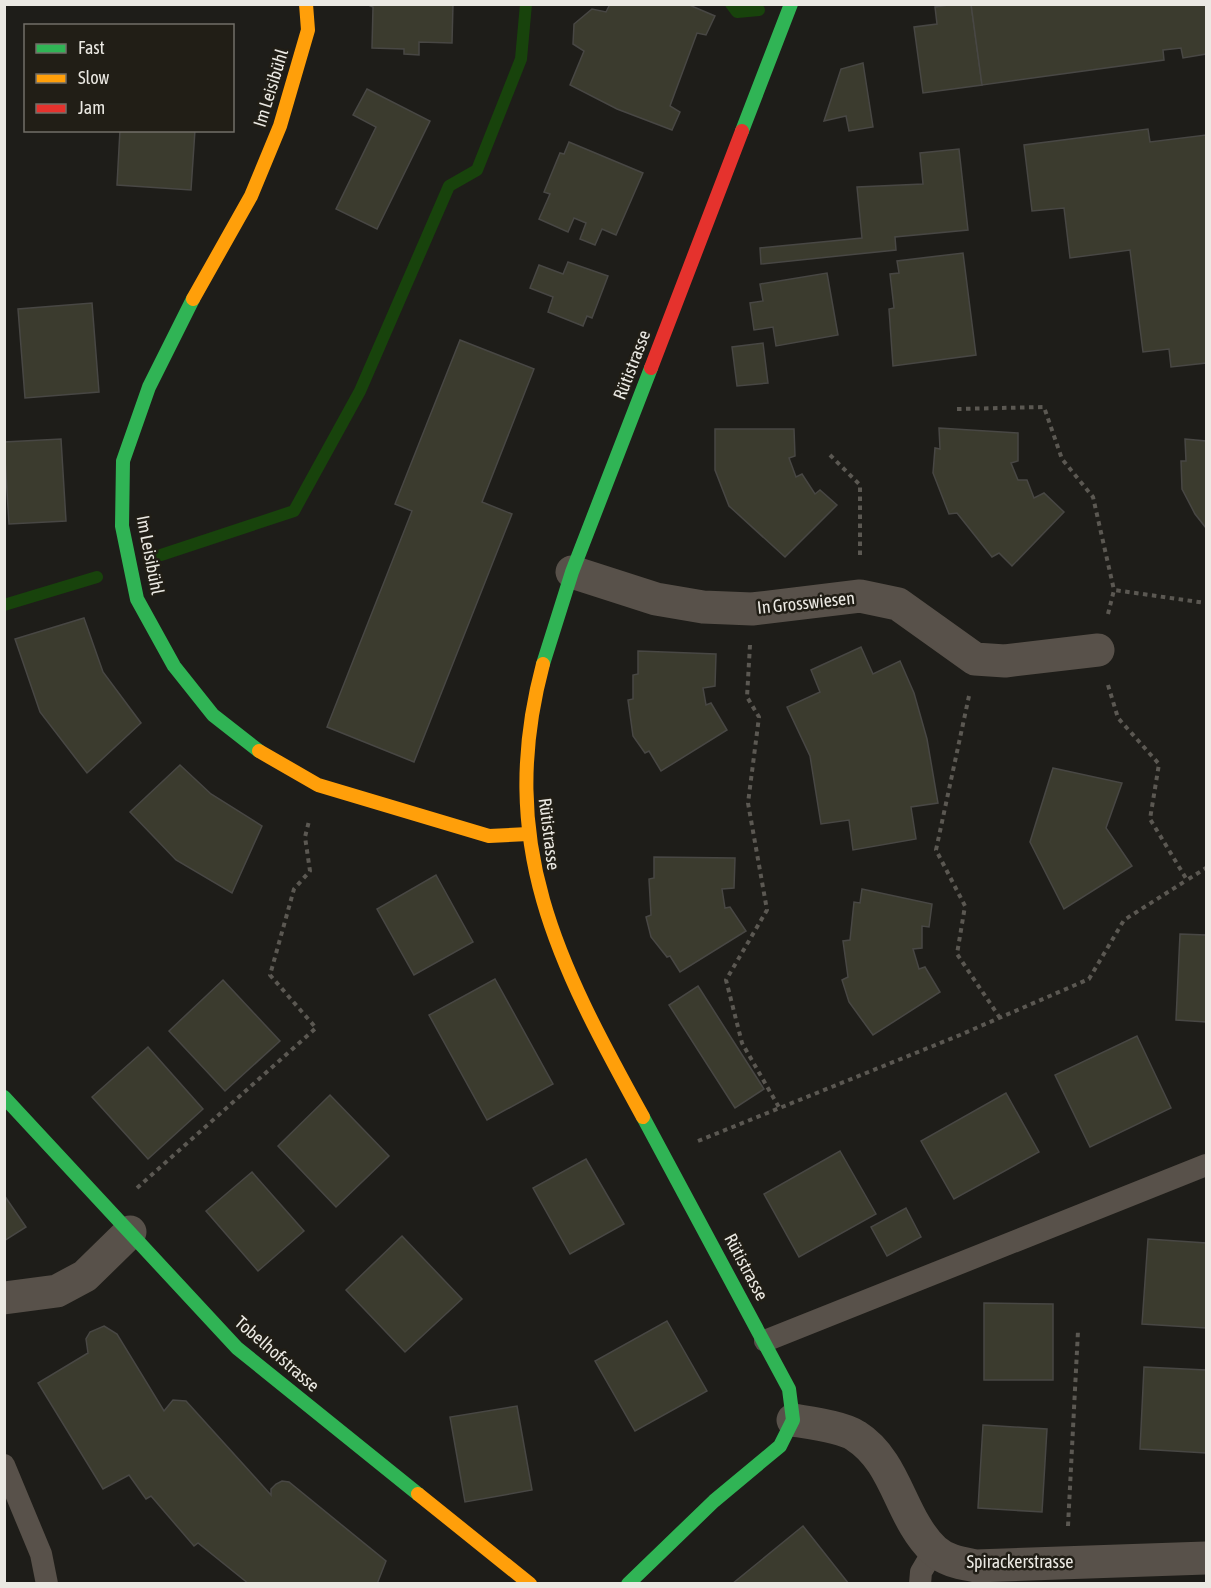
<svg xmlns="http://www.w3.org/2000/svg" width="1211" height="1588" font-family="'Asap Condensed',sans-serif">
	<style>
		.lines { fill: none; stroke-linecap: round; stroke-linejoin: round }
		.stream { stroke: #18430c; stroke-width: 12 }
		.building { fill: #3b3b2e; stroke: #484744; stroke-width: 1.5 }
		.path { stroke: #5b5852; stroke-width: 4; stroke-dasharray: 4.5 4.5; stroke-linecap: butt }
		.lane { stroke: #58514a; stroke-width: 22 }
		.street { stroke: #58514a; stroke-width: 33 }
		.fast { stroke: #30b455; stroke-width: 14 }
		.slow { stroke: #ff9f0a; stroke-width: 14 }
		.jam { stroke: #e5322d; stroke-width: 14 }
		.labels { text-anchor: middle; stroke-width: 5; stroke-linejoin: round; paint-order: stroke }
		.street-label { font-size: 18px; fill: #ebe9e3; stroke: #211e16 }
	</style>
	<rect width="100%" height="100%" fill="#1e1d19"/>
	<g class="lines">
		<!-- stream -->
		<g class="stream">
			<polyline points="731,4 737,12 759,10"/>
			<polyline points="161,555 294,511 360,391 449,186 477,170 521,59 526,4"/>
			<polyline points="4,605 97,577"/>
		</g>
	</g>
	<!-- building -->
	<g class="building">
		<polygon points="366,4 453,4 452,43 419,42 419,55 404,54 404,49 372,48 373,7"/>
		<polygon points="610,4 687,4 715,16 706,35 697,33 670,106 680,112 672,130 617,109 570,85 584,51 573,44 574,24 592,9 606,12"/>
		<polygon points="955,4 971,4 982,85 923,93 914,27 937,24 935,7"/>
		<polygon points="971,4 1206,4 1206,54 1183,58 1181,48 1163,50 1164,60 982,85"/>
		<polygon points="863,63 873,127 849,131 846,116 824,121 841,69"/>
		<polygon points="367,89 430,121 377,229 336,209 376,127 353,115"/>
		<polygon points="1148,129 1150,142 1206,135 1206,363 1171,367 1169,349 1143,352 1130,250 1070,258 1064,208 1032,211 1024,145"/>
		<polygon points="120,130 195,130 191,190 117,185"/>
		<polygon points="569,142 643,173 616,235 602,229 595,245 580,239 586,223 574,218 568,232 539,219 550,194 544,192 560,153 564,154"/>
		<polygon points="959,149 968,230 895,237 896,250 761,264 760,248 862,238 857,187 923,184 920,153"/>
		<polygon points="963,253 976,355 893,366 889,309 894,308 890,274 899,273 897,261"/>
		<polygon points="568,262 608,276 592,318 587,316 583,326 548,312 553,297 530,288 539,265 563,274"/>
		<polygon points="827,273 838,335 776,346 773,327 754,330 750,303 763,301 760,284"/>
		<polygon points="92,303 99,392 25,398 18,309"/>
		<polygon points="460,340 534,369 482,502 512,514 414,762 327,727 412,511 395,504"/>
		<polygon points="763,343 768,383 737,386 732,347"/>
		<polygon points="939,428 1018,433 1018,461 1011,463 1018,480 1027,480 1034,498 1044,493 1064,512 1012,566 999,553 992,557 957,513 949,514 933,473 935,448 940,449"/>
		<polygon points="715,429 794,429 795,456 789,458 796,477 802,474 815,494 820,490 837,505 785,557 729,506 715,470"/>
		<polygon points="61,439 66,521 9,524 4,442"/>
		<polygon points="1185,439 1206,441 1206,528 1195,514 1182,489 1181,461 1186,461"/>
		<polygon points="84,618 103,672 141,723 87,773 40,712 15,639"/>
		<polygon points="861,647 873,674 900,661 914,693 927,739 938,803 911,807 916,839 853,850 849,820 821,824 810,756 787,707 820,692 811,670"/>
		<polygon points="638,651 716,654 715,686 703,688 706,705 711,703 727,730 661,771 649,751 645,753 633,736 628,700 633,699 633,675 638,674"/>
		<polygon points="180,765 211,794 262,826 232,893 176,860 130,812"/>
		<polygon points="1053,768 1122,783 1106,828 1132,866 1064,909 1030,842"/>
		<polygon points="654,857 735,858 734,888 722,889 725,908 730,907 746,931 680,972 670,956 667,957 651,937 646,917 651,915 649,879 654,878"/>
		<polygon points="436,875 473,942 414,975 377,909"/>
		<polygon points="862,889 932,904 929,927 922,926 922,948 913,949 919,969 925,967 940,992 873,1035 849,1002 842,980 848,977 843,941 850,940 854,902 860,903"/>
		<polygon points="1180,934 1206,935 1206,1022 1176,1020"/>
		<polygon points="495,979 553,1084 487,1120 429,1015"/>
		<polygon points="223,980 280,1041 225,1091 169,1031"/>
		<polygon points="698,986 764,1089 735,1108 669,1005"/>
		<polygon points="1137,1036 1171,1108 1090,1147 1055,1075"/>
		<polygon points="148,1047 203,1109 148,1159 92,1097"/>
		<polygon points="1006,1093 1039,1152 954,1199 921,1141"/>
		<polygon points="330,1095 389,1156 336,1207 278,1146"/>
		<polygon points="840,1151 876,1214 799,1257 764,1194"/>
		<polygon points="586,1159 624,1224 570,1254 533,1188"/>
		<polygon points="252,1172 304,1231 258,1271 206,1211"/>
		<polygon points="4,1195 26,1227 4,1241"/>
		<polygon points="906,1208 921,1237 887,1256 871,1227"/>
		<polygon points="402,1236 462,1299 405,1352 346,1290"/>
		<polygon points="1148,1239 1206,1243 1206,1328 1142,1324"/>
		<polygon points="984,1303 1053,1304 1053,1380 984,1380"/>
		<polygon points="667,1321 707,1391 635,1431 595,1361"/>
		<polygon points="104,1326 117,1334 164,1411 173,1400 186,1401 271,1495 271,1489 276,1484 282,1481 289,1482 386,1561 377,1584 249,1584 198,1543 194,1546 151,1496 146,1499 129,1475 103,1489 38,1383 88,1353 86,1339 90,1332"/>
		<polygon points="1144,1367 1206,1370 1206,1453 1140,1449"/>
		<polygon points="517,1406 532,1490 465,1502 450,1417"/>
		<polygon points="983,1425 1047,1429 1042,1512 978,1508"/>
		<polygon points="803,1526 849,1584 732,1584"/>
	</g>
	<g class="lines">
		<!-- path -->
		<g class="path">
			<polyline points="957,409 1044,407 1062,459 1093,497 1114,590"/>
			<polyline points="830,455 860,485 860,559"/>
			<polyline points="1108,614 1114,590 1206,603"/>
			<polyline points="750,645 747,697 759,717 748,803 767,910 726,980 742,1043 780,1109"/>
			<polyline points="1108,685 1118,718 1159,764 1150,819 1187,880 1206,868"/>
			<polyline points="969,696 936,850 965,906 957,954 1000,1018"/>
			<polyline points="698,1141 960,1035 1089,979 1124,920 1187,880"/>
			<polyline points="137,1188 316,1028 270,975 294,889 310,871 305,837 309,821"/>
			<polyline points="1068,1526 1078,1331"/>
		</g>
		<!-- lane -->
		<g class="lane">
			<polyline points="765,1341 1206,1165"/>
			<polyline points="4,1465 41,1554 47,1584"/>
			<polyline points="920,1584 921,1572 934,1550"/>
		</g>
		<!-- street -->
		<g class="street">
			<polyline points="572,572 656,599 703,607 752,609 860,596 898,604 975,659 1005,661 1098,650"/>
			<polyline points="4,1298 57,1291 85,1276 130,1232"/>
			<path d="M793,1420C810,1423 843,1427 856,1436C897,1462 900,1518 934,1550C946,1561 961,1563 976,1566L1206,1558"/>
		</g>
		<!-- fast -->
		<g class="fast">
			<polyline points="742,131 791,4"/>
			<polyline points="193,299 149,387 123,461 122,526 137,599 174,666 213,715 259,751"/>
			<polyline points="543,664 572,572 651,368"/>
			<polyline points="4,1097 237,1348 418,1494"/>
			<polyline points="628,1584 714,1501 780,1446 793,1420 789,1389 643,1117"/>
		</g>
		<!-- slow -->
		<g class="slow">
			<polyline points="193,299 251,196 280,126 308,30 306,4"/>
			<path d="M543,664C495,844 558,963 643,1117"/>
			<polyline points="259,751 318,785 489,836 528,834"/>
			<polyline points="418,1494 530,1584"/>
		</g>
		<!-- jam -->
		<polyline class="jam" points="651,368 742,131"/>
	</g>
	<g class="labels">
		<!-- street labels -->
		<g class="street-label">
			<text transform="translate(271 88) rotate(-73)" y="6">Im Leisibühl</text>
			<text transform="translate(632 365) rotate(-69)" y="6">Rütistrasse</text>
			<text transform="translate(150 555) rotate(79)" y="6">Im Leisibühl</text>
			<text transform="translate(806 603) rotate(-6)" y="6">In Grosswiesen</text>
			<text transform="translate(549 834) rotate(83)" y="6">Rütistrasse</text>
			<text transform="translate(746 1267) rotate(62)" y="6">Rütistrasse</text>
			<text transform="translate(277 1354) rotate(41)" y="6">Tobelhofstrasse</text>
			<text x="1020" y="1568">Spirackerstrasse</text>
		</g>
	</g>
	<!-- border -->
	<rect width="1211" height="1588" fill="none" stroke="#ebe9e3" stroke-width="12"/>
	<!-- legend -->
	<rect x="24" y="24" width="210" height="108" fill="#211e16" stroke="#726f68" stroke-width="1.5"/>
	<rect x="36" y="44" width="30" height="9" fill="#30b455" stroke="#726f68" stroke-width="1.5"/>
	<text x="78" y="54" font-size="18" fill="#ebe9e3">Fast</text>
	<rect x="36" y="74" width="30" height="9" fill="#ff9f0a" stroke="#726f68" stroke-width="1.5"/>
	<text x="78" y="84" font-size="18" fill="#ebe9e3">Slow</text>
	<rect x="36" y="104" width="30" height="9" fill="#e5322d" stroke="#726f68" stroke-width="1.5"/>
	<text x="78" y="114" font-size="18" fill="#ebe9e3">Jam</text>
</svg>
